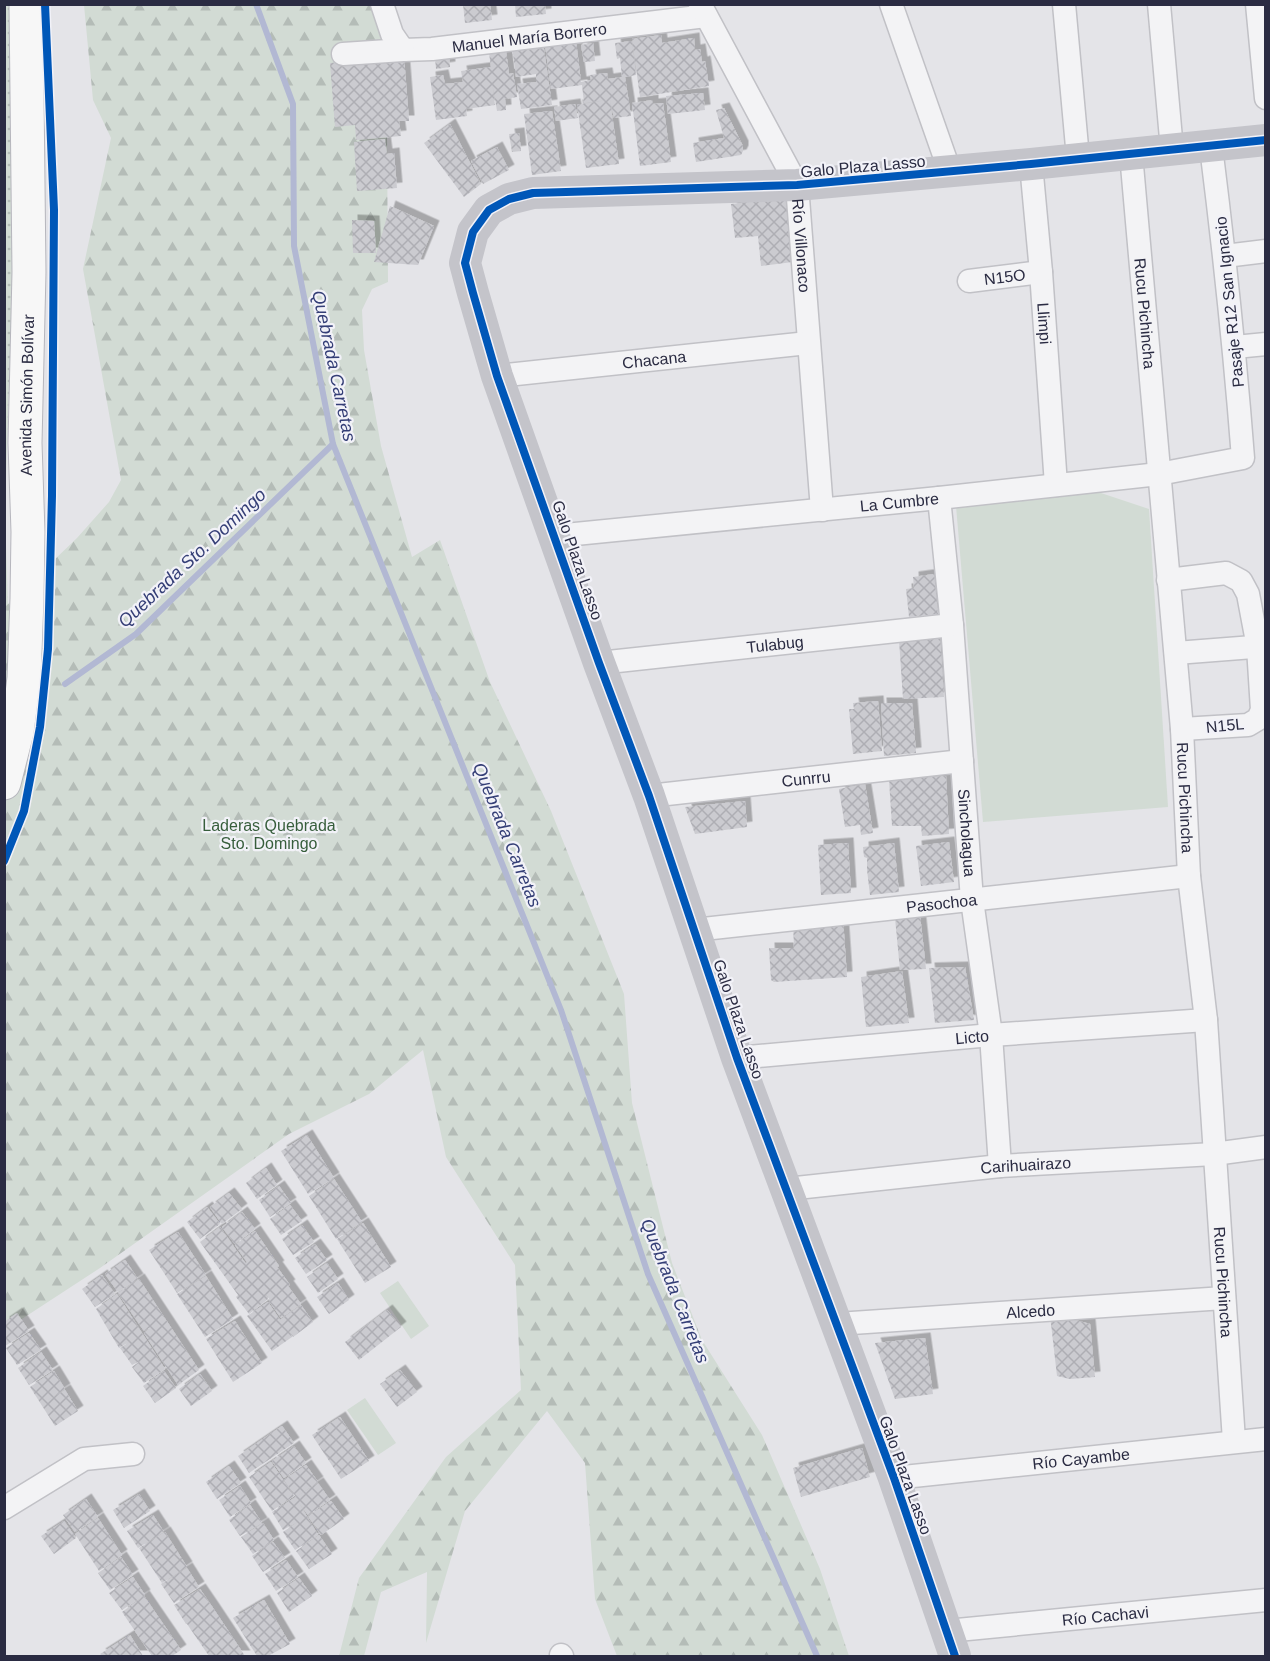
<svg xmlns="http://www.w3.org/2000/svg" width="1270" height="1661" font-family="Arial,sans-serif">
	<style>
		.grass { fill: url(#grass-dots) }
		.forest { fill: url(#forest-firs) }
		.pitch { fill: #d2dbd4 }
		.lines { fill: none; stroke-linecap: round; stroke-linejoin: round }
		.stream { stroke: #b2b8d3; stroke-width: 6 }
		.building { fill: url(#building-cross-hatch); filter: url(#shadow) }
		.street-casing { stroke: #c1c1c6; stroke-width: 25 }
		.highway-casing { stroke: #b6b6bd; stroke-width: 35 }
		.street { stroke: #f3f3f5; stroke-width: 22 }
		.secondary { stroke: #c4c4ca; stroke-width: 32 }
		.highway { stroke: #f7f7f7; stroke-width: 33 }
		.cycleway-casing { stroke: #f2f2f8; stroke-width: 11 }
		.cycleway { stroke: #0057b8; stroke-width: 8 }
		.labels { text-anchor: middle; stroke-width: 4.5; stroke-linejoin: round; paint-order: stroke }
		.street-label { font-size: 16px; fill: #2a2b42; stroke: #f2f2f8 }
		.park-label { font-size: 16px; fill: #375e3c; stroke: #f2f2f8 }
		.water-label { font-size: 18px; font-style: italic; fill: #343e76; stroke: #f2f2f8 }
	</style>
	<defs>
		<pattern id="grass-dots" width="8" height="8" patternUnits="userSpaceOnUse" patternTransform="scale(1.5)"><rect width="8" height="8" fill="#d2dbd4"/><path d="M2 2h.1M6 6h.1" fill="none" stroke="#b4bcb7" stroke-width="1.8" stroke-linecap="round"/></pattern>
		<pattern id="forest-firs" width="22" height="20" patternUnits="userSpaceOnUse" patternTransform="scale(1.5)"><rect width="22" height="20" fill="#d2dbd4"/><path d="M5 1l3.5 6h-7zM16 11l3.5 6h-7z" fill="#b4bcb7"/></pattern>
		<pattern id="building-cross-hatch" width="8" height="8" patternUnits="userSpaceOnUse" patternTransform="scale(1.5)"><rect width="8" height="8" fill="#cbcbd0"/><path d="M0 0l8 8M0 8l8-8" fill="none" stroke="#aeaeb4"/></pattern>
		<filter id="shadow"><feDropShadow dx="5.5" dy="-5.5" stdDeviation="0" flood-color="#0004"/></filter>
	</defs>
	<rect width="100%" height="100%" fill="#e4e4e8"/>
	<!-- grass -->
	<polygon class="grass" points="12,4 13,268 5,510 9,643 5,709 4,5"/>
	<!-- forest -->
	<polygon class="forest" points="84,5 395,5 396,38 387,131 388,282 372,289 362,310 364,350 381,446 412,557 440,540 490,682 551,811 624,994 632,1103 672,1263 702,1340 762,1435 820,1569 849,1656 617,1656 595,1599 585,1463 547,1411 465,1511 426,1643 427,1572 381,1592 364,1656 339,1656 359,1578 446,1457 521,1390 515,1265 446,1157 423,1050 369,1094 289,1134 100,1268 5,1330 5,607 77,538 109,502 121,480 83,269 111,138 93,100"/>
	<!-- pitch -->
	<g class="pitch">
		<polygon points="1098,492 1149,509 1168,807 983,822 956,506"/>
		<polygon points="398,1281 429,1326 411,1339 380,1293"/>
		<polygon points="365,1398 396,1443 378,1455 347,1410"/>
	</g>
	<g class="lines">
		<!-- stream -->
		<g class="stream">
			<polyline points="256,4 293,104 294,246 333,444 561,1010 648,1274 817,1656"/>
			<polyline points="65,684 136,634 333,444"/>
		</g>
	</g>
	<!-- building -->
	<g class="building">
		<polygon points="463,4 490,4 492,20 465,23"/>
		<polygon points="515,4 545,4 546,14 516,17"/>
		<polygon points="661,35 662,43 694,38 695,50 700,49 702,62 705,61 709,86 640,97 632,39"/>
		<polygon points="576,41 581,82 591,80 590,75 607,73 608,79 622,77 620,58 617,59 615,43 632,41 636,75 625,77 631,116 614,118 610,100 619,164 586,168 577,105 607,100 584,103 582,85 551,89 545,45"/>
		<polygon points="543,42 552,105 521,109 517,84 536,82 536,74 516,77 512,46"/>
		<polygon points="593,43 595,61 584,62 581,45"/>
		<polygon points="506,51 509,74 513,73 517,97 505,99 506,110 497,111 492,82 495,105 466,109 467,116 436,120 430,77 443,75 445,84 463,82 461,71 491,67 489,53"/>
		<polygon points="449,56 450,67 436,69 435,58"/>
		<polygon points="404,57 409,121 399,121 401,136 356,140 355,125 335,127 330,63"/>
		<polygon points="703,93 705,110 668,114 666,96"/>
		<polygon points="653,100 653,104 663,103 671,162 640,166 632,103"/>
		<polygon points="575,104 578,118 556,121 554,107"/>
		<polygon points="724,108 743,146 743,151 741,155 696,162 693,143 724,138 716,110"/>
		<polygon points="552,111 561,171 532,175 524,114"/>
		<polygon points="450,124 481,184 464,197 424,143"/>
		<polygon points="519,133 521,151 512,152 509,134"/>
		<polygon points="385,139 387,154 394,153 397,188 357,191 354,142"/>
		<polygon points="497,147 509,170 483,184 471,161"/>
		<polygon points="786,198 793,262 761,266 758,236 735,238 731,204"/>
		<polygon points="390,206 434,226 418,265 374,262"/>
		<polygon points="352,220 374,221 376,253 353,253"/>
		<polygon points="934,574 938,614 909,617 906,589 914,588 913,577"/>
		<polygon points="940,638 944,697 903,699 899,640"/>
		<polygon points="878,701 882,751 853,754 849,709 854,709 853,703"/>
		<polygon points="881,703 912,703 916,753 884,756"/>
		<polygon points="946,776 949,834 922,836 921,826 892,826 889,780"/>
		<polygon points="865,784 873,833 861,835 860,825 845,827 839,789"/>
		<polygon points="745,801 747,827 695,834 685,807"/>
		<polygon points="949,842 954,882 921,886 916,846"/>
		<polygon points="848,843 851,893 821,895 818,845"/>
		<polygon points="894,843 899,892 870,895 867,870 867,858 864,857 863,847"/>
		<polygon points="920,915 926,969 900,970 895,918"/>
		<polygon points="843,919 847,977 774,982 771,980 769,948 794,948 793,923"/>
		<polygon points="965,967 974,1020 935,1023 929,968"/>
		<polygon points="902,971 909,1023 866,1027 861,977"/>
		<polygon points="307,1135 334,1178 308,1194 281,1151"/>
		<polygon points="266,1168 277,1185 257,1199 246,1183"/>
		<polygon points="334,1179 362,1222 336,1239 309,1196"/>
		<polygon points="279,1186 291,1203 270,1217 259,1200"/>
		<polygon points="229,1193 242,1209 222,1224 210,1207"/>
		<polygon points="290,1205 302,1221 281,1235 270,1219"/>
		<polygon points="207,1207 220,1224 200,1239 187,1222"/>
		<polygon points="242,1212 255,1229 235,1244 222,1227"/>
		<polygon points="363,1223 391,1267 365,1283 337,1239"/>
		<polygon points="302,1225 314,1242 293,1255 282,1239"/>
		<polygon points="220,1227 246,1264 247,1262 235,1245 255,1231 279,1266 277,1267 290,1285 288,1286 301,1304 281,1318 269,1301 270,1300 264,1291 268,1299 249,1314 236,1297 238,1295 200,1242"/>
		<polygon points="178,1232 206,1275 177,1293 149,1250"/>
		<polygon points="315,1244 327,1260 306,1274 295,1258"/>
		<polygon points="125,1260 138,1279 118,1292 105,1274"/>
		<polygon points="327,1263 338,1279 318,1293 307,1277"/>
		<polygon points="102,1275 115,1294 95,1307 82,1289"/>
		<polygon points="206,1276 233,1319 205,1337 177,1294"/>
		<polygon points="139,1279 199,1370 178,1385 144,1333 151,1327 144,1331 118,1293"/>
		<polygon points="338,1283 349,1300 329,1314 317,1297"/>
		<polygon points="117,1294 165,1369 144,1383 132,1367 140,1361 132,1365 120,1348 134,1339 119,1348 96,1309"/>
		<polygon points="268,1302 280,1320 301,1305 313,1322 293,1337 287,1328 292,1337 272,1351 247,1316"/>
		<polygon points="387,1310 401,1327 359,1360 345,1342"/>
		<polygon points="1074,1312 1075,1320 1090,1324 1095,1377 1070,1379 1057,1376 1050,1315"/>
		<polygon points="17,1313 29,1331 5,1346 4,1322"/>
		<polygon points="235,1321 262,1363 233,1382 206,1339"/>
		<polygon points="29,1333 41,1350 17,1365 6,1348"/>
		<polygon points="925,1338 933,1394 895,1399 875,1343"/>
		<polygon points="41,1352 53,1370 29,1385 18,1368"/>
		<polygon points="400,1370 417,1392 397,1407 380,1384"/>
		<polygon points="54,1371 65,1389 45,1402 65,1390 78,1411 55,1426 30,1387"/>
		<polygon points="164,1371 176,1388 155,1403 143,1386"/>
		<polygon points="200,1374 212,1391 191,1406 179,1389"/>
		<polygon points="340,1417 369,1461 341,1479 312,1435"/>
		<polygon points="282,1426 294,1443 249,1473 238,1456"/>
		<polygon points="294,1446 306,1463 284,1478 272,1461"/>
		<polygon points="862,1448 870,1477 801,1497 793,1468"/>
		<polygon points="271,1462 294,1496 272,1511 249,1477"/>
		<polygon points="306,1465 318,1482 296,1497 284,1480"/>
		<polygon points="229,1466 241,1483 217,1499 206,1482"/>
		<polygon points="318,1483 330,1500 308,1515 299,1503 318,1535 295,1550 283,1532 299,1521 283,1530 272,1512"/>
		<polygon points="240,1486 251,1503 230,1517 219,1500"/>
		<polygon points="139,1494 150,1511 124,1528 113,1510"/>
		<polygon points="86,1499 98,1517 75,1532 63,1515"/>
		<polygon points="331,1501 344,1519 321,1535 308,1516"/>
		<polygon points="250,1505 262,1523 240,1536 229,1520"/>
		<polygon points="153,1515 164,1532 138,1548 127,1531"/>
		<polygon points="98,1518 122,1555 99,1571 75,1534"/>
		<polygon points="64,1521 76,1538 54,1554 41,1536"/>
		<polygon points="263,1523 274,1540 253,1554 241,1537"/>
		<polygon points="165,1532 187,1567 162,1583 139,1548"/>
		<polygon points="319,1535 332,1554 309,1569 296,1551"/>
		<polygon points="273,1542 285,1558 263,1572 252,1556"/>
		<polygon points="121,1557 133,1575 110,1590 98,1573"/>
		<polygon points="286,1560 298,1577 276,1591 265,1574"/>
		<polygon points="187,1568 199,1587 174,1603 161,1584"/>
		<polygon points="133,1577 145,1595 122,1610 109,1593"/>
		<polygon points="299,1578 312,1596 289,1612 277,1593"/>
		<polygon points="200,1589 213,1608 245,1656 209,1656 187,1624 186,1624 174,1605"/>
		<polygon points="144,1596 181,1650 172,1656 152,1656 122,1612"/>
		<polygon points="264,1600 290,1644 268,1656 257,1656 233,1618"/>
		<polygon points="130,1635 143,1656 102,1656 100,1654"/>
	</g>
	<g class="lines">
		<defs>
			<g id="street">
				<path id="s1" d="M382,4L392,34L403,50L432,49L706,16"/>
				<path id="s2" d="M700,4L797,185L822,510"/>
				<polyline points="891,4 950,172"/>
				<polyline points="1064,4 1078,158"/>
				<polyline points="1159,4 1172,150"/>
				<polyline points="1257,4 1266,98"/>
				<polyline points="343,54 403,50"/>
				<path id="s3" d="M1131,154L1182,729L1189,876L1206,1020L1234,1441"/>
				<path id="s4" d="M1031,164L1041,272L1056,485"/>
				<polyline points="1225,256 1266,251"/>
				<path id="s5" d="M969,281L1041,272"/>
				<polyline points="1235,347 1266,344"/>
				<path id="s6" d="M497,376L808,343"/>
				<path id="s7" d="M939,498L952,625L972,900L991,1035L1000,1166"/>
				<path id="s8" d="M555,536L939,498L1159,474L1243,458C1235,354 1224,250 1211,147"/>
				<polyline points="1168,580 1226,573 1241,581 1248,594 1258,647 1262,710 1258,719 1248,725 1182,729"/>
				<polyline points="1176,653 1266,646"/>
				<path id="s9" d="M599,663L952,625"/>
				<path id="s10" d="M649,796L962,761"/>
				<path id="s11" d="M694,930L1189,876"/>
				<path id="s12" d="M737,1058L991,1035L1206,1020"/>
				<path id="s13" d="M787,1189L1000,1166L1214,1154L1266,1147"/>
				<path id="s14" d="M837,1324L1224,1298"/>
				<path id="s15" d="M894,1478L1266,1439"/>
				<polyline points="4,1508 84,1459 133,1454"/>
				<path id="s16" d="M947,1631L1266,1600"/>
				<polyline points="561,1655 562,1656"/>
			</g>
			<g id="highway">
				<path id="s17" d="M4,783L17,732L24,678L27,599L28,532L25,443L29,272L26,4"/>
			</g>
		</defs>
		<!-- street casing -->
		<use href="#street" class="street-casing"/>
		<!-- highway casing -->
		<use href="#highway" class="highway-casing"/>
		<!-- street -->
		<use href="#street" class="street"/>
		<!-- secondary -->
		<polyline class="secondary" points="955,1656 894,1478 737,1058 649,796 599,663 497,376 473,293 465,263 473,232 489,210 509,199 533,193 797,185 1031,164 1266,140"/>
		<!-- highway -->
		<use href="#highway" class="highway"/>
		<defs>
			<g id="cycleway">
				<polyline points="4,861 24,811 40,727 48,649 52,496 54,210 45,4"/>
				<polyline points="955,1656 894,1478 737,1058 649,796 599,663 497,376 473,293 465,263 473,232 489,210 509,199 533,193 797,185 1031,164 1266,140"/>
			</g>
		</defs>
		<!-- cycleway casing -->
		<use href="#cycleway" class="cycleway-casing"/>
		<!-- cycleway -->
		<use href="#cycleway" class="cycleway"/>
	</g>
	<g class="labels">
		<!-- street labels -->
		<g class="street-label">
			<text dy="6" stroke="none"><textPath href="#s1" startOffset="178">Manuel María Borrero</textPath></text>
			<text transform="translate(863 166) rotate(-5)" y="6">Galo Plaza Lasso</text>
			<text dy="6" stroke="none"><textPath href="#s2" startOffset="266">Río Villonaco</textPath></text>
			<text dy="6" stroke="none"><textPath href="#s5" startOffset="36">N15O</textPath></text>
			<text transform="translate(1229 302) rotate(-96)" y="6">Pasaje R12 San Ignacio</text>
			<text dy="6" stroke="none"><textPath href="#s3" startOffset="160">Rucu Pichincha</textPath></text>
			<text dy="6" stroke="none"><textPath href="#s4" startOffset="160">Llimpi</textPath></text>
			<text dy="6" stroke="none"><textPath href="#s6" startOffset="158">Chacana</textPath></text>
			<text dy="6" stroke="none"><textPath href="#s17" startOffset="390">Avenida Simón Bolívar</textPath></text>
			<text dy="6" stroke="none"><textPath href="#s8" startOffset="346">La Cumbre</textPath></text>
			<text transform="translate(578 560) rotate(71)" y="6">Galo Plaza Lasso</text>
			<text dy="6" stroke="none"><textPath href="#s9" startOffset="177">Tulabug</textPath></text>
			<text transform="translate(1225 725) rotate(-6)" y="6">N15L</text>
			<text dy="6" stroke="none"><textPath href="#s10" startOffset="158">Cunrru</textPath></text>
			<text dy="6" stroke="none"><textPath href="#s3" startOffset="646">Rucu Pichincha</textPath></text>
			<text dy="6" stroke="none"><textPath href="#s7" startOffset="336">Sincholagua</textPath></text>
			<text dy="6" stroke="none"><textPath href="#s11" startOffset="249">Pasochoa</textPath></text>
			<text transform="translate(739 1019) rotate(71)" y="6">Galo Plaza Lasso</text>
			<text dy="6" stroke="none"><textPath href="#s12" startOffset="236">Licto</textPath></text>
			<text dy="6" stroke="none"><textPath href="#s13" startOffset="240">Carihuairazo</textPath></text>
			<text dy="6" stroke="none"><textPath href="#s3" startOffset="1132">Rucu Pichincha</textPath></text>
			<text dy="6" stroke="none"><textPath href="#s14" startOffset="194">Alcedo</textPath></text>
			<text dy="6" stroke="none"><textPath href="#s15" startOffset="188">Río Cayambe</textPath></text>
			<text transform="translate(906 1475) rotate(70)" y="6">Galo Plaza Lasso</text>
			<text dy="6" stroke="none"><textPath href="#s16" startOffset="159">Río Cachavi</textPath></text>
		</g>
		<!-- park labels -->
		<g class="park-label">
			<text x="269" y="831">Laderas Quebrada<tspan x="269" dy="18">Sto. Domingo</tspan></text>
		</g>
		<!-- water labels -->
		<g class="water-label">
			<text transform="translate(334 366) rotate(78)" y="6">Quebrada Carretas</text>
			<text transform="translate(192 558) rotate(-43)" y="6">Quebrada Sto. Domingo</text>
			<text transform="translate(507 835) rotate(68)" y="6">Quebrada Carretas</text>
			<text transform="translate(675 1291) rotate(68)" y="6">Quebrada Carretas</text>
		</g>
	</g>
	<!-- border -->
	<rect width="1270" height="1661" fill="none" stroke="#2a2b42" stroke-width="12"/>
</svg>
